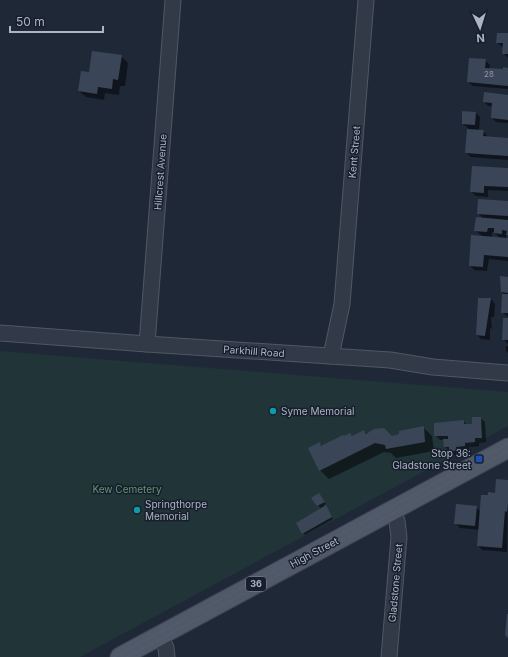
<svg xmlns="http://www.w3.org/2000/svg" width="508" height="657" font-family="Inter,sans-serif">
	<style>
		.green { fill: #213438 }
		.shadow { fill: #0007; fill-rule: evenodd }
		.building { fill: #3a4658 }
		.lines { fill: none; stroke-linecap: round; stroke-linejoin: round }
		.minor-casing { stroke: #505766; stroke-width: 17 }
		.major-casing { stroke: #3c4351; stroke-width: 21 }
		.minor { stroke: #323a47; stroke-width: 15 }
		.major { stroke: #505968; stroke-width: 19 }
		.tram { stroke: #545e6f; stroke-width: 1 }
		.culture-dot { fill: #0f9aa8; stroke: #181f2c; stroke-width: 1.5 }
		.transit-dot { fill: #1a4fb4; stroke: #181f2c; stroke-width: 1.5 }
		.labels { text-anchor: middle; stroke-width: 3; stroke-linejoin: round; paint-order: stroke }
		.number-label { font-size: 8px; fill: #9098aa }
		.shield { fill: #181f2c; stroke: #808797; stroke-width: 1 }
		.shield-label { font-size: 9px; font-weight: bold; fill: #acb4c5 }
		.street-label { font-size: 10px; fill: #acb4c5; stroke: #181f2c }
		.poi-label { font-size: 10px; fill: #acb4c5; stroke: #181f2c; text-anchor: start }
		.park-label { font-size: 10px; fill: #639571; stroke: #181f2c }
	</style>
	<rect width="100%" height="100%" fill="#1f2837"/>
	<!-- green -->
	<polygon class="green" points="0,351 508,392 508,426 80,657 0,657"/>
	<!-- shadow -->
	<g class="shadow">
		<polygon points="508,33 508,58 503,53 503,47 497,43"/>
		<polygon points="121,56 128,63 125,86 120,86 119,95 105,93 104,100 86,97 79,91"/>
		<polygon points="485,60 490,65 489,69 508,70 508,89 473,86 468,82"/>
		<polygon points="508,96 508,123 496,122 492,118 493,106 488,106 484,101"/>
		<polygon points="476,113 480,117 479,131 483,131 488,137 508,139 508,160 471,157 466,153 468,128 463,124"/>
		<polygon points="508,169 508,191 488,190 488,197 476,196 471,192"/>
		<path d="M508,202V235L506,233V239H508V261L489,259L487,271L474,270L470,265L482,236L475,230L483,218L478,213ZM492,232H494L500,238L492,237Z"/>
		<polygon points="508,278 508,317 502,312 505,295 502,292"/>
		<polygon points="491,299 495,304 494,317 491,317 492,329 490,328 490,340 481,339 477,335"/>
		<polygon points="508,318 508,344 503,339"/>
		<polygon points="506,346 508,346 508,353 506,351"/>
		<polygon points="480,418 485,422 486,442 479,443 479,446 469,447 469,451 460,451 460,455 454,455 445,447 444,440 440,440 435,435 463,421 467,425 473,425"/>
		<polygon points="423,427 432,436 434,451 396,458 391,453 384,452 329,479 320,470 309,449 319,443 322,446 350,434 353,436 364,431 368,434 392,438"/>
		<polygon points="508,481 507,552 482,550 478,545 479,530 460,528 455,523 476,507 480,511 489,496 496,494"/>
		<polygon points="321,496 326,504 324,505 333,519 305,535 303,533 321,509 313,498"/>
	</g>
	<!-- building -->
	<g class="building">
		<polygon points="497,33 508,33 508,54 502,54 503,43 496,43"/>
		<polygon points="92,51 122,55 118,80 113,79 112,89 98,87 97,94 78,91 81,71 89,72"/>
		<polygon points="469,58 486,59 485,68 503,69 503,67 508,68 508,86 467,82"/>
		<polygon points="484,92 508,95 508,120 491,118 492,103 483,102"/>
		<polygon points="462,111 476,112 475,125 462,124"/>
		<polygon points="467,129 484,130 483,136 508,138 508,156 465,153"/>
		<polygon points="472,166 508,168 508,187 484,186 484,193 470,192"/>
		<polygon points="478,199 508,201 508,216 477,214"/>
		<polygon points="476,217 508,220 508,235 506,235 507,231 502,230 502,234 494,233 494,228 488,228 487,232 474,231"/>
		<polygon points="471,235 508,238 508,257 484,255 483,267 469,266"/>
		<polygon points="500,276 508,277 508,293 501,292"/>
		<polygon points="502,294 508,294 508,313 501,313"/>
		<polygon points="478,298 491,298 485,336 476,335"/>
		<polygon points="503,318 508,318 508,340 502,340"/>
		<polygon points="472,417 481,417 482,438 475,438 475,442 465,443 465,446 456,447 456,451 449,451 449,447 444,447 443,439 448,439 448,436 434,436 434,423 464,420 464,424 472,424"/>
		<polygon points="424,426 425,442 386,449 385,445 375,443 319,471 308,448 320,442 321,446 343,435 344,436 350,433 352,436 364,430 366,434 374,429 384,428 392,436 399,434 399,431"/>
		<polygon points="496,479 508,480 508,503 507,512 505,511 502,548 477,546 481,495 488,495 488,492 495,493"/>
		<polygon points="319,493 325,502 317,506 311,498"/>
		<polygon points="456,504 477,506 475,526 454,524"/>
		<polygon points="326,505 332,517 302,534 296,523"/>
		<polygon points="507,614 508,614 508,638 505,635"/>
	</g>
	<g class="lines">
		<defs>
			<g id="minor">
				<polyline points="0,333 147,344 390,360 433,367 508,373"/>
				<polyline points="147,344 173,0"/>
				<polyline points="331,356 342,304 366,0"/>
				<polyline points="160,635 166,648 167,657"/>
				<polyline points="389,657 399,537 397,521 392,510"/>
			</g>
			<polyline id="major" points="120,657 508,448"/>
		</defs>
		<!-- minor casing -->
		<use href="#minor" class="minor-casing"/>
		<!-- major casing -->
		<use href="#major" class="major-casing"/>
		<!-- minor -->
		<use href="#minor" class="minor"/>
		<!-- major -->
		<use href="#major" class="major"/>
		<!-- tram -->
		<g class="tram">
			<polyline points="114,657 508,444"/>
			<polyline points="127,657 508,451"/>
		</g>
	</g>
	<!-- markers -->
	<g class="culture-dot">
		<circle cx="273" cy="411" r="4"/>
		<circle cx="137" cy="510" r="4"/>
	</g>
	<rect class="transit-dot" x="475" y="455" width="8" height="8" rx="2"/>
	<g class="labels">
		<!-- number labels -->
		<g class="number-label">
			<text x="489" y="77">28</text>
		</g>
		<!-- shield labels -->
		<rect class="shield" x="246" y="577" width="20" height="14" rx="3"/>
		<g class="shield-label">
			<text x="256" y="587">36</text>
		</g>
		<!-- street labels -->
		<g class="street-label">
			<text transform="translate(354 152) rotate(-85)" y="4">Kent Street</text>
			<text transform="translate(160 172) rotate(-86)" y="4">Hillcrest Avenue</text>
			<text transform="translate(254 351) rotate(4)" y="4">Parkhill Road</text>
			<text transform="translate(314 552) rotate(-28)" y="4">High Street</text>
			<text transform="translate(395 583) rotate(-85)" y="4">Gladstone Street</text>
		</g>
		<!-- poi labels -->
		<g class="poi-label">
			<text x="281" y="415">Syme Memorial</text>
			<text x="471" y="457" text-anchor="end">Stop 36:<tspan x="471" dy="12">Gladstone Street</tspan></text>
			<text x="145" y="508">Springthorpe<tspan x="145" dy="12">Memorial</tspan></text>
		</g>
		<!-- park labels -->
		<g class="park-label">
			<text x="127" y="493">Kew Cemetery</text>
		</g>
	</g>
	<!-- north arrow -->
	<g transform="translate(480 28) rotate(176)" stroke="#181f2c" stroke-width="3" paint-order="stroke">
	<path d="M0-3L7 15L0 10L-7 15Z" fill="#acb4c5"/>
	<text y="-6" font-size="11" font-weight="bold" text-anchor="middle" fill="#acb4c5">N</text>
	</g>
	<!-- scale -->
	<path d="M10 26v6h93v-6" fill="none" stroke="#acb4c5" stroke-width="2"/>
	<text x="16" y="26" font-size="12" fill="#acb4c5" stroke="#181f2c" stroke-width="3" paint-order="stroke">50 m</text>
</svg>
